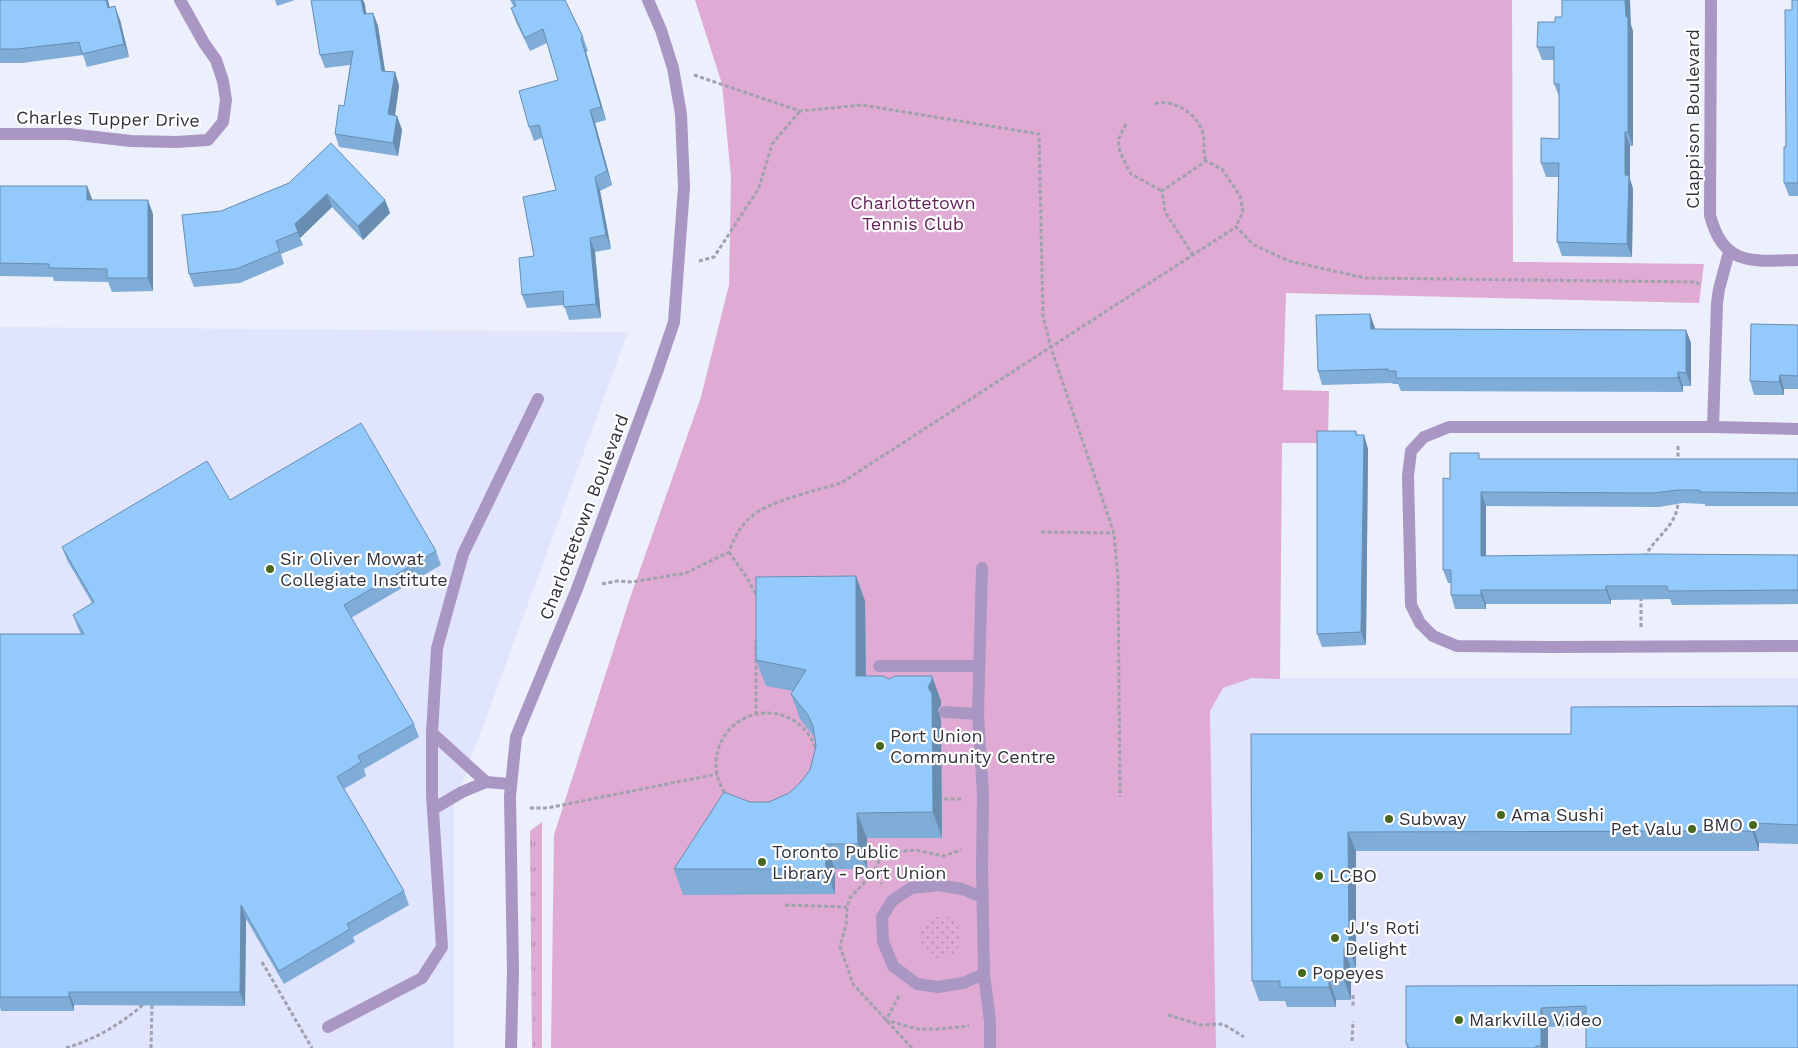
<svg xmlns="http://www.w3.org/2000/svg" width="1798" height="1048" font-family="'Work Sans',sans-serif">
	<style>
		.built { fill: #e0e5fd }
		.grass { fill: url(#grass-tufts) }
		.park { fill: #dfaad3 }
		.garden { fill: url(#garden-dots) }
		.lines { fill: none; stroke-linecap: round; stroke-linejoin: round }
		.path { stroke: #9fa2ad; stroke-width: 3; stroke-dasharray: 4 2.5; stroke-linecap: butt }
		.service { stroke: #aa96c2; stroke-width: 12 }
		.minor { stroke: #aa96c2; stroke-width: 12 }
		.wall { fill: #7fadd8 }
		.shaded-wall { fill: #688db0 }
		.building { fill: #94c9fb; stroke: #688db0 }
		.poi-dot { fill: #46681f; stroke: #fff; stroke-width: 2 }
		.labels { text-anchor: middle; stroke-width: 4.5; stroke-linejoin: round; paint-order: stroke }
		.street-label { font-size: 18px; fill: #32343c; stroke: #fff }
		.park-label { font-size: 18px; fill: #66235b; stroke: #fff }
		.poi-label { font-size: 18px; fill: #32343c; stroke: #fff; text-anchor: start }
	</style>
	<defs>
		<pattern id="grass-tufts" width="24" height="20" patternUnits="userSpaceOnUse" patternTransform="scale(1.25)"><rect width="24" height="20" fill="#dfaad3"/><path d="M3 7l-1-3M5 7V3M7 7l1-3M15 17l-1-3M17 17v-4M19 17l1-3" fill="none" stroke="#b58bac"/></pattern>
		<pattern id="garden-dots" width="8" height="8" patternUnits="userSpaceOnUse" patternTransform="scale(1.25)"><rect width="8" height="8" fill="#dfaad3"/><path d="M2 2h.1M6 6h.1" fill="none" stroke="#b58bac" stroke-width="1.8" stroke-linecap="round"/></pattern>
	</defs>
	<rect width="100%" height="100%" fill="#eceffc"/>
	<!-- built -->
	<g class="built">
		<polygon points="0,327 628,332 454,805 454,1048 0,1048"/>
		<polygon points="1252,678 1798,678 1798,1048 1216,1048 1210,711 1223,688"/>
	</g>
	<!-- grass -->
	<polygon class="grass" points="542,822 542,1048 532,1048 530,831"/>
	<!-- park -->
	<polygon class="park" points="695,0 1512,0 1513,262 1704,264 1699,303 1286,293 1283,390 1329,391 1328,443 1282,443 1280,679 1252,678 1223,688 1210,711 1216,1048 551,1048 554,835 630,598 701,397 729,285 731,177 722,84"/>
	<!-- garden -->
	<circle class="garden" cx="940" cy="937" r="21"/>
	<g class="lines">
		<!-- path -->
		<g class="path">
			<polyline points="694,75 800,111 862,105 1039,134 1043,316 1051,348 1114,533 1118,579 1120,797"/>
			<path d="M1155,104C1174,98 1199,115 1203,134C1205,143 1203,152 1206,161"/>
			<polyline points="1126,124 1118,140 1120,152 1126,165 1131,174 1162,191"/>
			<polyline points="1193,255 1165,212 1162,191 1206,161 1222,169 1240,196 1243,211 1236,227"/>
			<polyline points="699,261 714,257 759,188 772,144 800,111"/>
			<polyline points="1678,446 1678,463"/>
			<polyline points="1041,532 1114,533"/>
			<polyline points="729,552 747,578 757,596"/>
			<path d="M1645,557C1654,537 1678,526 1678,501"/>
			<path d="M602,584L617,581L632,582L686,573L729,552C734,538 740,526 752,516C769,501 818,490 841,483L1236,227L1254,245L1289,261L1365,278L1696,282L1700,285"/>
			<polyline points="1641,627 1641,595"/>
			<circle cx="767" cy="764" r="51"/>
			<polyline points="756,715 756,640"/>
			<polyline points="944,799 963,799"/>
			<polyline points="530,808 547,808 717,774"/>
			<polyline points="874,872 882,884"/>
			<polyline points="785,905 847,907"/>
			<polyline points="262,962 312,1048"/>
			<polyline points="1353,995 1353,1007"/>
			<polyline points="899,996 886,1020 917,1029 939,1029 969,1026"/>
			<polyline points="1168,1015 1201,1025 1223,1024 1244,1037"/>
			<polyline points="1352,1041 1353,1021"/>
			<path d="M66,1048C96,1039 121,1024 144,1004"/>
			<polyline points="151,1048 152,1004"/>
			<polyline points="912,1048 853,984 840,946 846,925 847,907 850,898 874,872 883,853 916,850 943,856 961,850"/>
		</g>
		<!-- service -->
		<g class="service">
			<polyline points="1713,427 1717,303 1719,289 1729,252"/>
			<polyline points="1798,429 1713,427 1449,427 1424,437 1411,451 1408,476 1411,605 1420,623 1433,636 1457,646 1552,647 1798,646"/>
			<polyline points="982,568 978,714 983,795 982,867 984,974 990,1021 990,1048"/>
			<polyline points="879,666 979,666"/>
			<polyline points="945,712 978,714"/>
			<polyline points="432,733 486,782"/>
			<polyline points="433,809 462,792 486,782 511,784"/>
			<polyline points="982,897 962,889 939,885 911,888 892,901 882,917 883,941 893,966 917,984 938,987 963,983 984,974"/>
			<polyline points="328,1027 422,978 442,947 432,795 432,733 437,648 463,554 538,399"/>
		</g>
		<!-- minor -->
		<g class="minor">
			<path d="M1711,0L1710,215C1723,267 1753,261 1798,260"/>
			<polyline points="0,134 69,134 131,141 176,142 208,140 223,122 226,100 223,81 216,60 204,43 180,0"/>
			<polyline points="511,1048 513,971 510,796 516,737 577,589 657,372 674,322 684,187 681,114 673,68 661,30 648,0"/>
		</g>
	</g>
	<!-- wall -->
	<g class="wall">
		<polygon points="0,0 110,8 120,20 129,57 87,67 83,55 22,63 0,63"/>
		<polygon points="275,0 295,0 277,6"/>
		<polygon points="311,0 363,0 366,14 373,13 378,26 385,71 395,72 399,86 395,116 397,116 402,130 398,156 339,147 335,134 344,106 350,65 325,68 320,55"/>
		<polygon points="510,0 565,0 583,37 588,51 586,52 606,120 595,123 612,185 600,191 611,249 595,252 601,318 569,320 564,305 527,308 522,295 534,256 556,190 542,138 534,141 529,127 558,80 547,43 530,51 516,22 511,8 514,7"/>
		<polygon points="1798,0 1798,196 1789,196 1784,183 1792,10"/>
		<polygon points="1562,17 1631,25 1633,31 1633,146 1630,146 1630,179 1633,189 1632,257 1562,256 1557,242 1559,177 1546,177 1541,163 1559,139 1559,96 1554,84 1554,60 1542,60 1537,47 1555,22"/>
		<polygon points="289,183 385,200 390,213 363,240 332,207 300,238 303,245 281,254 284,264 240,283 194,287 189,274 221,211"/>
		<polygon points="0,186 87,186 92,200 153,214 153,291 112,292 108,282 54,281 53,277 0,276"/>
		<polygon points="1370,314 1375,329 1686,330 1691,343 1691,386 1683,386 1683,392 1401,391 1398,384 1393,384 1392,383 1322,385 1318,371"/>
		<polygon points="1798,325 1798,389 1784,389 1784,395 1754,395 1750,381"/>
		<polygon points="1356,431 1357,435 1364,435 1368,449 1366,645 1322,647 1317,634"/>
		<polygon points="1481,459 1798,459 1798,506 1705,506 1705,504 1683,503 1659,507 1486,506 1486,556 1798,555 1798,604 1672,605 1670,599 1611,600 1611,604 1486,604 1486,609 1455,609 1451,595 1451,583 1448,583 1443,570 1450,479"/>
		<polygon points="230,500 436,551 441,565 351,618 414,724 419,737 364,769 366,776 344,789 404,891 409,905 353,937 355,942 284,984 246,919 245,1006 74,1005 74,1011 1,1011 0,1007 0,634 81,634 78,628 73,615 92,603 67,560 62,547"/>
		<polygon points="856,576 865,601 866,676 941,701 941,705 938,710 941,719 942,838 867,838 867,869 835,869 835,894 683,895 674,869 750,802 769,802 789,793 800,783 810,770 816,746 814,737 800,719 791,694 793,691 766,686 756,660"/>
		<polygon points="1798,706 1798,844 1759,843 1759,851 1356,851 1356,968 1351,968 1351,1000 1336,1000 1336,1007 1287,1007 1285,1001 1259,1001 1252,981 1251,734 1571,734"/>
		<polygon points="1798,985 1586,1026 1548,1027 1548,1048 1407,1048 1406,1044 1406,986"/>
	</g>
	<!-- shaded-wall -->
	<g class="shaded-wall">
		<polygon points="106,0 108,0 113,21 108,8"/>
		<polygon points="361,0 363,0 365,4 368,27 364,14"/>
		<polygon points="1625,0 1630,0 1631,25 1633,31 1633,146 1628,132"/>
		<polygon points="115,6 120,20 129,57 124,44"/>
		<polygon points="373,13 378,26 387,84 382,71"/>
		<polygon points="581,38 586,52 606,120 601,107"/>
		<polygon points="395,72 399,86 393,128 388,114"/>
		<polygon points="590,110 595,123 612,185 607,171"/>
		<polygon points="397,116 402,130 398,156 393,143"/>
		<polygon points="1625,132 1630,146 1630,179 1633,189 1632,257 1627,244 1625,175"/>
		<polygon points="595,177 600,191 611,249 606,235"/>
		<polygon points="87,186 92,199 92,214 87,200"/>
		<polygon points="327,194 332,207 300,238 295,224"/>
		<polygon points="148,200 153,214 153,291 148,278"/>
		<polygon points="385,200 390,213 363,240 358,226"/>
		<polygon points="590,238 595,252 601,318 596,304"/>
		<polygon points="1370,314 1375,328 1376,342 1371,329"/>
		<polygon points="1686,330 1691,343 1691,386 1686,373"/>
		<polygon points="1678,372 1683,386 1683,392 1678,378"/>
		<polygon points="1780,375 1784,389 1784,395 1779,382"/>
		<polygon points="1364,435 1368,449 1366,645 1361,632"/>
		<polygon points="1481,492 1486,506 1486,570 1481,556"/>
		<polygon points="856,576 865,601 866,701 856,676"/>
		<polygon points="1606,586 1611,600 1611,604 1606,590"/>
		<polygon points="1481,590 1486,604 1486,609 1481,595"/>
		<polygon points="932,676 941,701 941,705 938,710 941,719 942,838 933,812 928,687"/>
		<polygon points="857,813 867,838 867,869 858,844"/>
		<polygon points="1752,823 1759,843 1759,851 1752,831"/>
		<polygon points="1348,832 1356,851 1356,968 1349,948"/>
		<polygon points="825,844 835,869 835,894 826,869"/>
		<polygon points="241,905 246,919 245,1006 240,992"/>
		<polygon points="1344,948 1351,968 1351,1000 1344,980"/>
		<polygon points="1329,980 1336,1000 1336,1007 1329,987"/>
		<polygon points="69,992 74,1005 74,1011 69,997"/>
		<polygon points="1541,1008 1548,1027 1548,1048 1541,1048"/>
	</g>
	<!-- building -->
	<g class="building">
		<polygon points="0,0 106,0 108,8 115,6 124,44 82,54 79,42 17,49 0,49"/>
		<polygon points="311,0 361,0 364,14 373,13 382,71 395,72 388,114 397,116 393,143 335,134 339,105 344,106 353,51 320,55"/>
		<polygon points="513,0 565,0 583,37 581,38 601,107 590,110 607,171 595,177 606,235 590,238 596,304 564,307 563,291 522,295 519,258 534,256 523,197 556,190 539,125 529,127 519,91 558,80 543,29 525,38 511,8 516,6"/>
		<polygon points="1562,0 1625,0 1626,17 1628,17 1628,132 1625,132 1625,175 1629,176 1627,244 1557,242 1559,163 1541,163 1541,138 1559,139 1559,84 1554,84 1554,47 1537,47 1538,22 1555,22 1555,17 1562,17"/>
		<polygon points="1792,0 1798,0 1798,183 1784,183 1784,147 1786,147 1785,10 1792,10"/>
		<polygon points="331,143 385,200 358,226 327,194 295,224 298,232 276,241 280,251 236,269 189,274 182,215 221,211 289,183"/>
		<polygon points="0,186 87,186 87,200 148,200 148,278 107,278 107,269 49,268 49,264 0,263"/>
		<polygon points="1370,314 1371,329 1686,330 1686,373 1678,372 1678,378 1396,378 1396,371 1388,371 1388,369 1318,371 1316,315"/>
		<polygon points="1751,324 1798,325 1798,376 1780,375 1779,382 1750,381"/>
		<polygon points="361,423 436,551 344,605 414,724 358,756 361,762 337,777 404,891 347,924 350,929 279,971 241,905 240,992 69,992 69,997 0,997 0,634 84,634 73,615 94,602 62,547 207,461 230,500"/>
		<polygon points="1317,431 1356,431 1356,435 1364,435 1361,632 1317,634"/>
		<polygon points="1450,453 1479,453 1479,459 1798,459 1798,493 1700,492 1700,490 1678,490 1654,493 1481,492 1481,556 1649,554 1798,555 1798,590 1668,591 1667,586 1606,586 1606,590 1481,590 1481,595 1451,595 1451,570 1443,570 1443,478 1450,479"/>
		<polygon points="856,576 856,676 883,676 889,679 895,676 932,676 932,680 928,687 932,694 933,812 857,813 858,844 825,844 826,869 674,869 724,792 750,802 769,802 789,793 800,783 810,770 816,746 813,726 808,715 791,694 806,670 756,660 756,577"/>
		<polygon points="1798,706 1798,825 1752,823 1752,831 1348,832 1349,948 1344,948 1344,980 1329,980 1329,987 1280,987 1280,981 1252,981 1251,734 1571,734 1571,707"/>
		<polygon points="1798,985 1798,1048 1586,1048 1586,1006 1541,1008 1541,1046 1536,1046 1536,1048 1408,1048 1408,1044 1406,1044 1406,986"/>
	</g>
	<!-- markers -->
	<g class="poi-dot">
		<circle cx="270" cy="569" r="5"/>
		<circle cx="880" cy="746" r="5"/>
		<circle cx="1501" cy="815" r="5"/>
		<circle cx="1389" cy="819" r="5"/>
		<circle cx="1753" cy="825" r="5"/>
		<circle cx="1692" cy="829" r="5"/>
		<circle cx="762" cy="862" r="5"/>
		<circle cx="1319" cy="876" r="5"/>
		<circle cx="1335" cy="938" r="5"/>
		<circle cx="1302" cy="973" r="5"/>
		<circle cx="1459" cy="1020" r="5"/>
	</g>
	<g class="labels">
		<!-- street labels -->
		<g class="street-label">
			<text transform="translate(108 119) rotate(1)" y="6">Charles Tupper Drive</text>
			<text transform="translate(1693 119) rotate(-90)" y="6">Clappison Boulevard</text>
			<text transform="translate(584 517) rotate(-69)" y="6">Charlottetown Boulevard</text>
		</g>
		<!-- park labels -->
		<g class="park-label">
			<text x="913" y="209">Charlottetown<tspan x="913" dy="21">Tennis Club</tspan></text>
		</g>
		<!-- poi labels -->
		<g class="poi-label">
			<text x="280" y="565">Sir Oliver Mowat<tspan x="280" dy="21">Collegiate Institute</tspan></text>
			<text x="890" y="742">Port Union<tspan x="890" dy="21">Community Centre</tspan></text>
			<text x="1511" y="821">Ama Sushi</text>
			<text x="1399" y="825">Subway</text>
			<text x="1743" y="831" text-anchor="end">BMO</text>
			<text x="1682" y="835" text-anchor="end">Pet Valu</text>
			<text x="772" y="858">Toronto Public<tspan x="772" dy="21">Library - Port Union</tspan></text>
			<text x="1329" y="882">LCBO</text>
			<text x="1345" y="934">JJ's Roti<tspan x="1345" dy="21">Delight</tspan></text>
			<text x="1312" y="979">Popeyes</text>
			<text x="1469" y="1026">Markville Video</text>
		</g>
	</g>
</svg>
